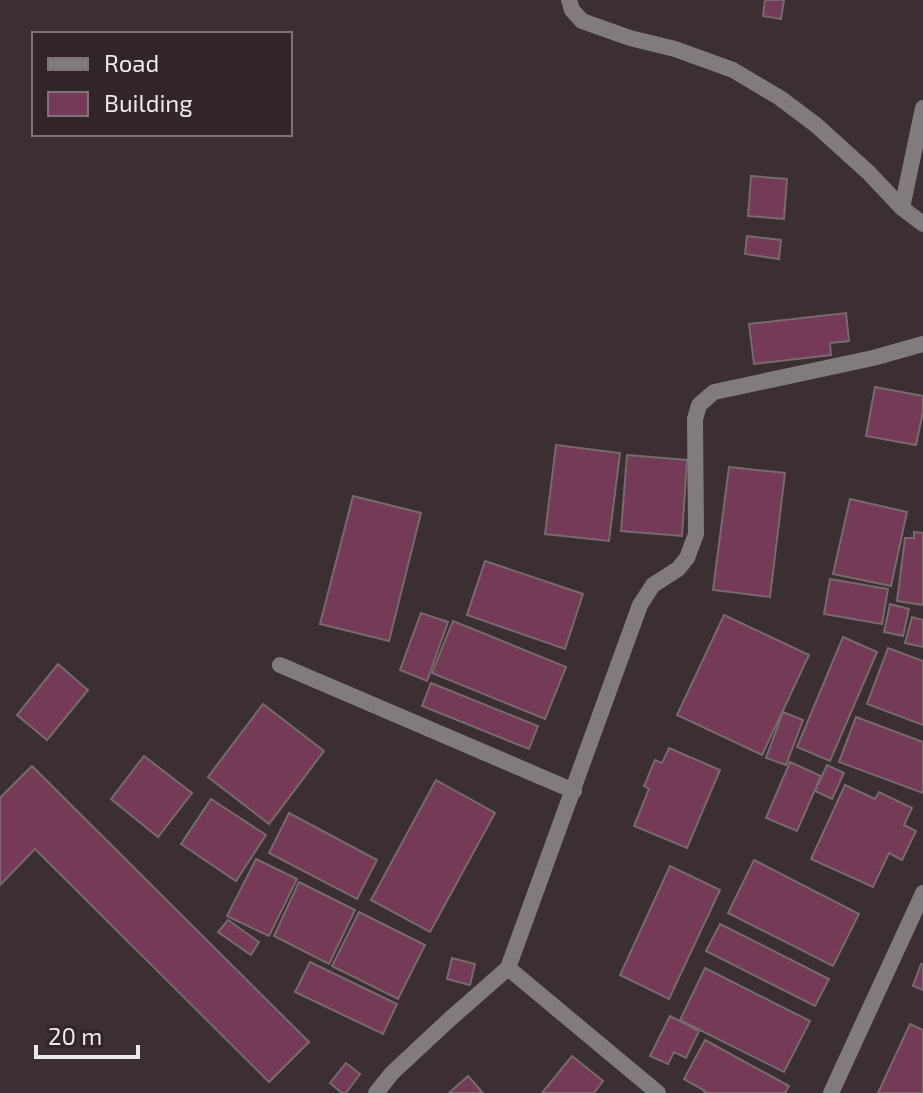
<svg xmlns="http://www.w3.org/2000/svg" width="923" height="1093" font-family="'Exo 2',sans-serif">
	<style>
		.building { fill: #753a55; stroke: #77696e; stroke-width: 2 }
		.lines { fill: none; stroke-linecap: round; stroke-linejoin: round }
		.minor { stroke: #827b7e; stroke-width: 16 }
	</style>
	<rect width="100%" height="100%" fill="#3b2f33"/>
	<!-- building -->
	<g class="building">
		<polygon points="765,0 784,0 781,19 763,16"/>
		<polygon points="751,176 787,179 784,219 748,216"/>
		<polygon points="747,236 781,240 779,259 745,254"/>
		<polygon points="846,313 849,341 830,343 831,355 754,364 749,324"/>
		<polygon points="875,387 923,396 923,412 916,445 866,436"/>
		<polygon points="556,445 620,453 609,541 545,534"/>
		<polygon points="627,455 687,460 682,536 621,531"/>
		<polygon points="729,467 785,473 770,597 713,590"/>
		<polygon points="353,496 421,513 389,641 320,624"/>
		<polygon points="850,499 907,512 891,586 833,574"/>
		<polygon points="914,532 923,533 923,605 897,601 905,538 914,538"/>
		<polygon points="485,561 583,594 565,649 467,615"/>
		<polygon points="830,579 888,589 882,624 824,614"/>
		<polygon points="890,604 909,609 903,636 884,632"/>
		<polygon points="421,613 448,622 427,681 400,670"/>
		<polygon points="724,615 809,655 762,755 677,715"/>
		<polygon points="912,617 923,620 923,647 905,643"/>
		<polygon points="453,621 566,667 545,719 432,673"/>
		<polygon points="843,637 877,652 830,761 797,747"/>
		<polygon points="888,648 923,661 923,725 867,704"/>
		<polygon points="58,664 88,690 47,740 17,715"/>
		<polygon points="431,683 538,726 529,749 422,706"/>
		<polygon points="263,704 324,751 269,824 208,777"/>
		<polygon points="783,712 803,720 786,765 766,758"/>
		<polygon points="856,717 923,742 923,793 839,762"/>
		<polygon points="669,748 720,770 687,848 634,826 649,789 644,786 655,760 662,763"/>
		<polygon points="144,756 192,793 158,837 111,799"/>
		<polygon points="790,762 821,776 797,831 766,818"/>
		<polygon points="827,765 844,773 832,799 815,791"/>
		<polygon points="32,766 309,1042 269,1082 35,849 0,885 0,798"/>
		<polygon points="436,780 495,813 430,932 371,900"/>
		<polygon points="845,785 875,799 879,792 912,808 904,825 916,831 902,860 889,853 873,887 811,859"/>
		<polygon points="211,799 266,835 236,881 181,844"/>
		<polygon points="289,813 377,860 357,899 269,853"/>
		<polygon points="256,859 297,879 269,936 227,916"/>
		<polygon points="754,860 859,914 833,966 728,913"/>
		<polygon points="670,866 720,890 669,999 620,975"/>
		<polygon points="299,882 355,910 329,964 274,936"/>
		<polygon points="359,912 425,945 398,999 332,966"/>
		<polygon points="228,920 259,942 251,955 218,932"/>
		<polygon points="720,924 829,979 815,1006 706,951"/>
		<polygon points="452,958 475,964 470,985 447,979"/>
		<polygon points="310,962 397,1004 383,1034 295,992"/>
		<polygon points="921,964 923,964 923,990 913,986"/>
		<polygon points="705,968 810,1021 784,1072 680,1020"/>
		<polygon points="670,1016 699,1031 686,1058 674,1052 668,1064 650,1056"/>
		<polygon points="910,1024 923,1030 923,1093 878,1093"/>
		<polygon points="705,1040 789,1086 785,1093 704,1093 705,1091 684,1079"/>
		<polygon points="572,1056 603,1081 594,1093 542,1093"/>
		<polygon points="346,1063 360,1074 346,1093 342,1093 330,1083"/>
		<polygon points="468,1076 483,1093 449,1093"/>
	</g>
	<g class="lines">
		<!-- minor -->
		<g class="minor">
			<polyline points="569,0 572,10 582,21 630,38 675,49 733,70 780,98 816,125 869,173 902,208 923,224"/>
			<polyline points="902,208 923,108"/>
			<polyline points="280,665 574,791"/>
			<polyline points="508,968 658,1093"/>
			<polyline points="376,1093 392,1073 450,1019 508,968 640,605 653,585 678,569 687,558 696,534 695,419 699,405 714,392 873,358 923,344"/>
			<polyline points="831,1093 923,893"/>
		</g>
	</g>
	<!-- legend -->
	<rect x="32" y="32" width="260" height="104" fill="#312529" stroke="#7d7376" stroke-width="2"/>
	<rect x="48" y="58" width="40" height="12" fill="#827b7e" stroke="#7d7376" stroke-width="2"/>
	<text x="104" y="72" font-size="24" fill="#efe7ea">Road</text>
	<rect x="48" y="92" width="40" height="24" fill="#753a55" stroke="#7d7376" stroke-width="2"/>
	<text x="104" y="112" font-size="24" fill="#efe7ea">Building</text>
	<!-- scale -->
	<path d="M36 1045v12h102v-12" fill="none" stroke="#efe7ea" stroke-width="4"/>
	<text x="48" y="1045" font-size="24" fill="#efe7ea" stroke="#312529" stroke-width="6" paint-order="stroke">20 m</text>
</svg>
